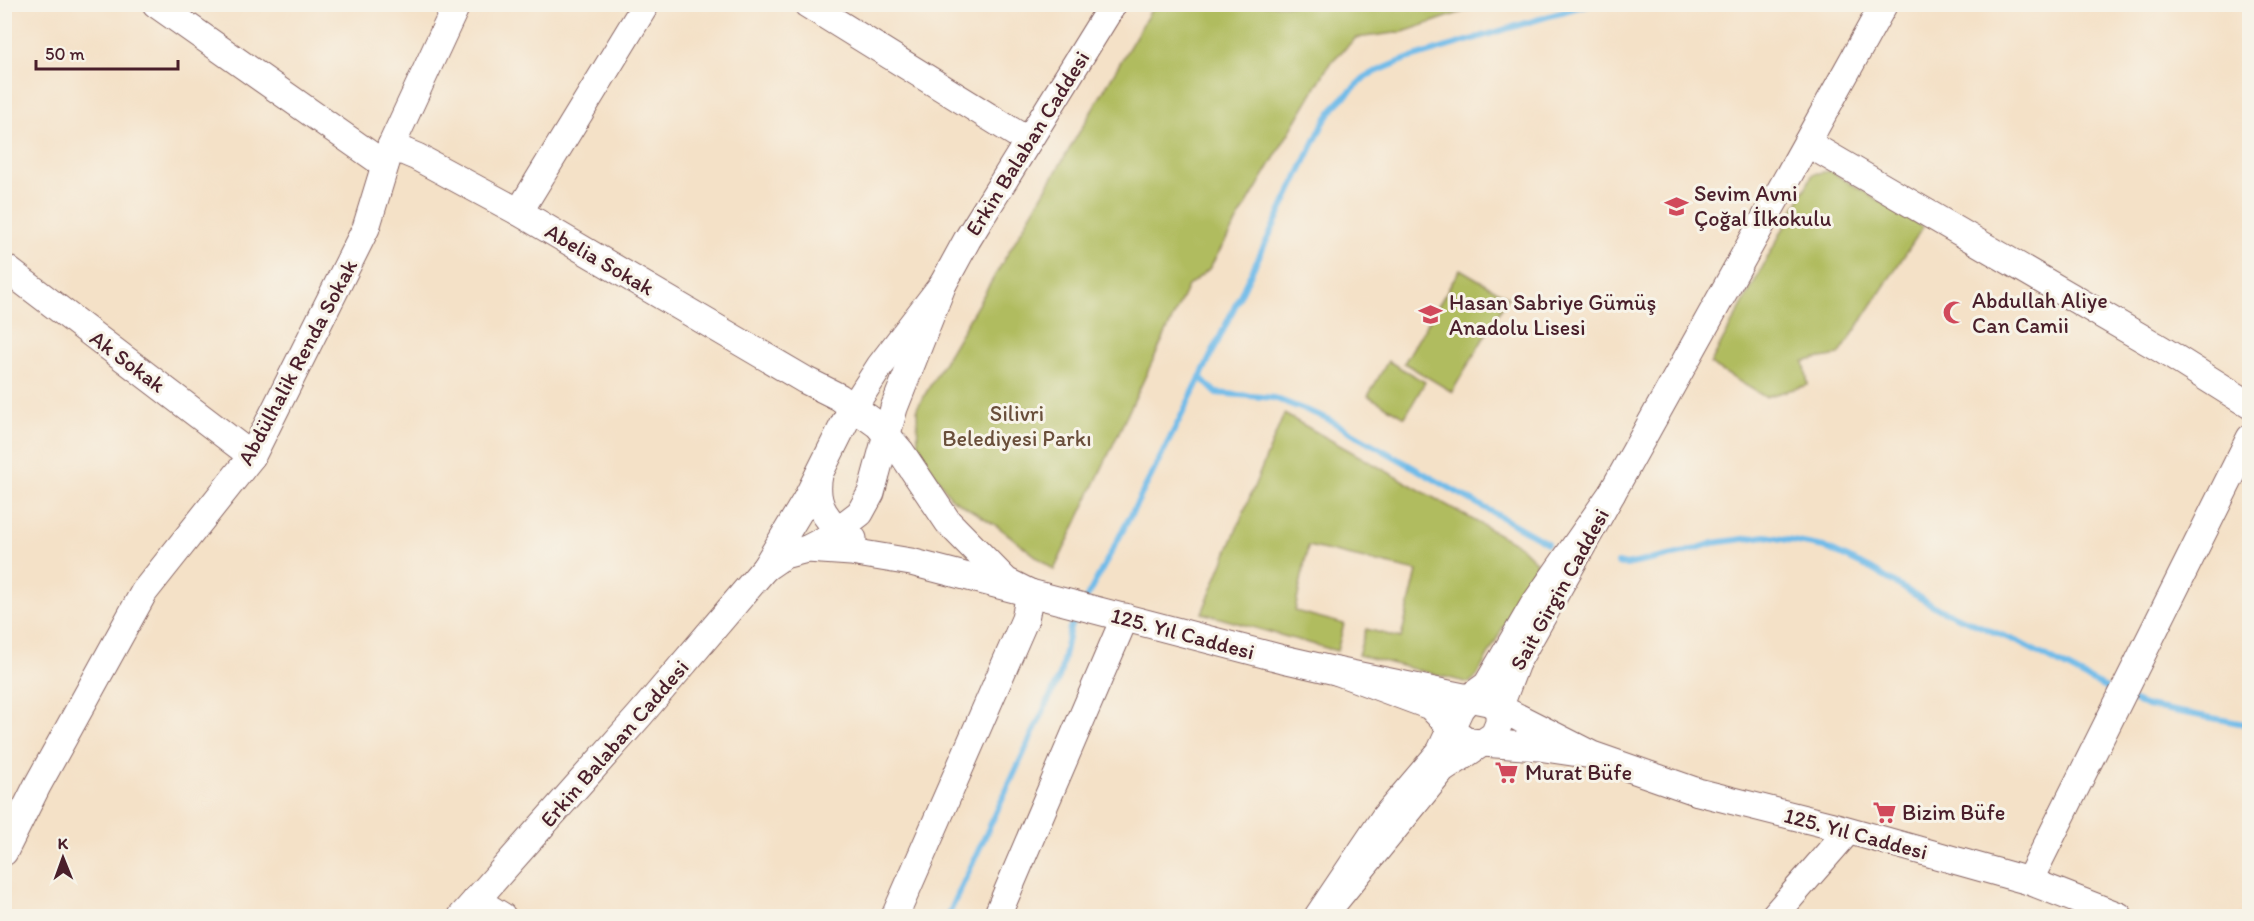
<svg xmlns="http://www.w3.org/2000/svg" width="2254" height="921" font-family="Itim,sans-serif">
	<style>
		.green { fill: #b0bc5e; stroke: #7d6e44; stroke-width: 1.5 }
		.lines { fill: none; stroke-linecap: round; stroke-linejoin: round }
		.stream { stroke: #6fbbe9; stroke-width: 6 }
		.minor-casing { stroke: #866362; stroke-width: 29 }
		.minor { stroke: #fff; stroke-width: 27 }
		.labels { text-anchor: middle; stroke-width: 6; stroke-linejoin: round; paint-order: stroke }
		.street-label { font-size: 22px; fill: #4a1f2b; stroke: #f7f3e8 }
		.poi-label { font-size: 22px; fill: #4a1f2b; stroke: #f7f3e8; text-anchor: start }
		.park-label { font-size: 22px; fill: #694e3a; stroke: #f7f3e8 }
	</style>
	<rect width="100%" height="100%" fill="#f7f3e8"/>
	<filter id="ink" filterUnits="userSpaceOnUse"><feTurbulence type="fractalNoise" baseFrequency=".0167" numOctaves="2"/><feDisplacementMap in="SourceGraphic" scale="12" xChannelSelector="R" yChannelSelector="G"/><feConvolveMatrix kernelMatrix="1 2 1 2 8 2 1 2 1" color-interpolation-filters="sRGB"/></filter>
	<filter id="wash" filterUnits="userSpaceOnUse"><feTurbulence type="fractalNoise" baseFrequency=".008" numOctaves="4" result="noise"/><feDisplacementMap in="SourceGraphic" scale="24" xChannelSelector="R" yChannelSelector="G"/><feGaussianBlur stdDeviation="1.35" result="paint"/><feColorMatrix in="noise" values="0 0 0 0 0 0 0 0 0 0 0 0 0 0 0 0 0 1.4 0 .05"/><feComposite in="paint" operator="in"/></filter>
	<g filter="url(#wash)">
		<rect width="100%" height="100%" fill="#f4e1c7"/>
		<!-- green -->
		<g class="green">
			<polygon points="1154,5 1483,5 1403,32 1356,38 1330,63 1209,269 1188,286 1054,570 997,526 951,498 918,448 917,408"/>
			<polygon points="1830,171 1923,227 1839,355 1804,361 1808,385 1765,397 1710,364 1813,174"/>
			<polygon points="1460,269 1508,297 1452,392 1404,363"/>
			<polygon points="1388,361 1425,382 1405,417 1368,396"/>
			<polygon points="1284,414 1520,546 1537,563 1477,676 1469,683 1358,655 1366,629 1401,638 1417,571 1308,546 1295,611 1344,624 1337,651 1202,613"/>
		</g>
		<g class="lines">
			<!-- stream -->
			<g class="stream">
				<polyline points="1200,377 1216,393 1274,398 1324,417 1547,543"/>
				<polyline points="1618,563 1626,565 1683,553 1713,543 1766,536 1824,547 1871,569 1939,609 2018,642 2115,693"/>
				<path d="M1086,599C1171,444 1246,282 1324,122L1336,105L1366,76L1404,60L1589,4"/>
				<polyline points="2127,698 2147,706 2250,725"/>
				<polyline points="948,916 1060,675 1070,628 1078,614"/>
			</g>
		</g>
	</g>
	<g filter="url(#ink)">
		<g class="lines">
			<defs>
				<g id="minor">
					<polyline points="156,4 385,165"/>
					<polyline points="807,4 1028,141"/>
					<polyline points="1807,143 2161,349 2250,405"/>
					<polyline points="391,146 417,157 519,212 805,380 839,397 878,425 901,452 948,522 1006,581 1030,593"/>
					<polyline points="519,212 646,4"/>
					<polyline points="4,267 252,456"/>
					<path d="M819,475C813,505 827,524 853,539"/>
					<polyline points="1612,493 1884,4"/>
					<polyline points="807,549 851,552 911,562 1283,659 1336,671"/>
					<polyline points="765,568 784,555 807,549 826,539 860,513 871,493 894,408 943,284 967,240 1113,4"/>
					<polyline points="1592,755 1538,747 1469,742 1456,733 1430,706 1336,671 1488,702 1592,755 1698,792 1829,825 2029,881 2119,916"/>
					<polyline points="4,852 37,786 144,592 252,456 366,228 391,146 457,4"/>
					<polyline points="2029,881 2250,438"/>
					<polyline points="476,900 502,916"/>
					<polyline points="462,916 640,715 765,568 806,500 849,414 880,366 943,284"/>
					<polyline points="895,916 1025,619 1030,593"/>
					<polyline points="997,916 1125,617"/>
					<polyline points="1318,916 1384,818 1440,752 1460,709 1469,698 1487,685 1533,606 1612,493 1516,663 1499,708 1499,723 1494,735 1442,770 1323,916"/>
					<polyline points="1774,916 1848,831"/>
				</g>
			</defs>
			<!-- minor casing -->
			<use href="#minor" class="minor-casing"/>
			<!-- minor -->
			<use href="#minor" class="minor"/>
		</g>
	</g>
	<!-- icons -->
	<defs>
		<symbol id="school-bare" viewBox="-9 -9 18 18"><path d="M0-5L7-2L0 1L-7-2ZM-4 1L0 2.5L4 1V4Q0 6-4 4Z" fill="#d1495b" stroke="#f7f3e8" stroke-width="2.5" paint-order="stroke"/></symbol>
		<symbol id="mosque-bare" viewBox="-9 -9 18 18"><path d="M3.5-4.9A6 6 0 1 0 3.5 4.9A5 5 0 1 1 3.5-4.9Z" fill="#d1495b" stroke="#f7f3e8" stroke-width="2.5" paint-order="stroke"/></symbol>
		<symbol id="supermarket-bare" viewBox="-9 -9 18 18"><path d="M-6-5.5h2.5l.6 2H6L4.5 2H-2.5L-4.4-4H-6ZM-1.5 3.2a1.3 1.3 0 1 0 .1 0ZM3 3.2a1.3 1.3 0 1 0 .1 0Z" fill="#d1495b" stroke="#f7f3e8" stroke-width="2.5" paint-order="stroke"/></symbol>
	</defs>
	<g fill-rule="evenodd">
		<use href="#school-bare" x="1660" y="190" width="33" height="33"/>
		<use href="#mosque-bare" x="1938" y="296" width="33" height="33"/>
		<use href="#school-bare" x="1414" y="298" width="33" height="33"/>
		<use href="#supermarket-bare" x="1490" y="756" width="33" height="33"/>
		<use href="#supermarket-bare" x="1868" y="796" width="33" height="33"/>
	</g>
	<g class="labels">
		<!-- street labels -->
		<g class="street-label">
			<text transform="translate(1027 143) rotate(-58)" y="8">Erkin Balaban Caddesi</text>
			<text transform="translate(600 259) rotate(30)" y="8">Abelia Sokak</text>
			<text transform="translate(128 361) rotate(37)" y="8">Ak Sokak</text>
			<text transform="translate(297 362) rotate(-62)" y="8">Abdülhalik Renda Sokak</text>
			<text transform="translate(1559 589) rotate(-61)" y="8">Sait Girgin Caddesi</text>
			<text transform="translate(1183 633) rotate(15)" y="8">125. Yıl Caddesi</text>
			<text transform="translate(614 743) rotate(-49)" y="8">Erkin Balaban Caddesi</text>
			<text transform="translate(1856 833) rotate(15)" y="8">125. Yıl Caddesi</text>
		</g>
		<!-- poi labels -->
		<g class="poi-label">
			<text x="1694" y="201">Sevim Avni<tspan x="1694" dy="25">Çoğal İlkokulu</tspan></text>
			<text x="1972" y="308">Abdullah Aliye<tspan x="1972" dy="25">Can Camii</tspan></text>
			<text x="1449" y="310">Hasan Sabriye Gümüş<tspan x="1449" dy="25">Anadolu Lisesi</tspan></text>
			<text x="1525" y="780">Murat Büfe</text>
			<text x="1902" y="820">Bizim Büfe</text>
		</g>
		<!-- park labels -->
		<g class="park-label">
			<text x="1017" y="421">Silivri<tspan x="1017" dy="25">Belediyesi Parkı</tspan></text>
		</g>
	</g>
	<!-- margin -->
	<rect width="2254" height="921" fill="none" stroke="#f7f3e8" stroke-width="24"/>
	<!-- north arrow -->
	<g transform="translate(63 858) rotate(359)" stroke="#f7f3e8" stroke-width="4.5" paint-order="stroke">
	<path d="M0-4.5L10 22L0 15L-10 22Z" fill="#4a1f2b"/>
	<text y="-9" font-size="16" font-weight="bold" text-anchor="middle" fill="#4a1f2b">K</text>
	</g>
	<!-- scale -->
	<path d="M36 60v9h142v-9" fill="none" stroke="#4a1f2b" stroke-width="3"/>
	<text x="45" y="60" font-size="18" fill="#4a1f2b" stroke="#f7f3e8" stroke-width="4.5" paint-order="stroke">50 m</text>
</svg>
